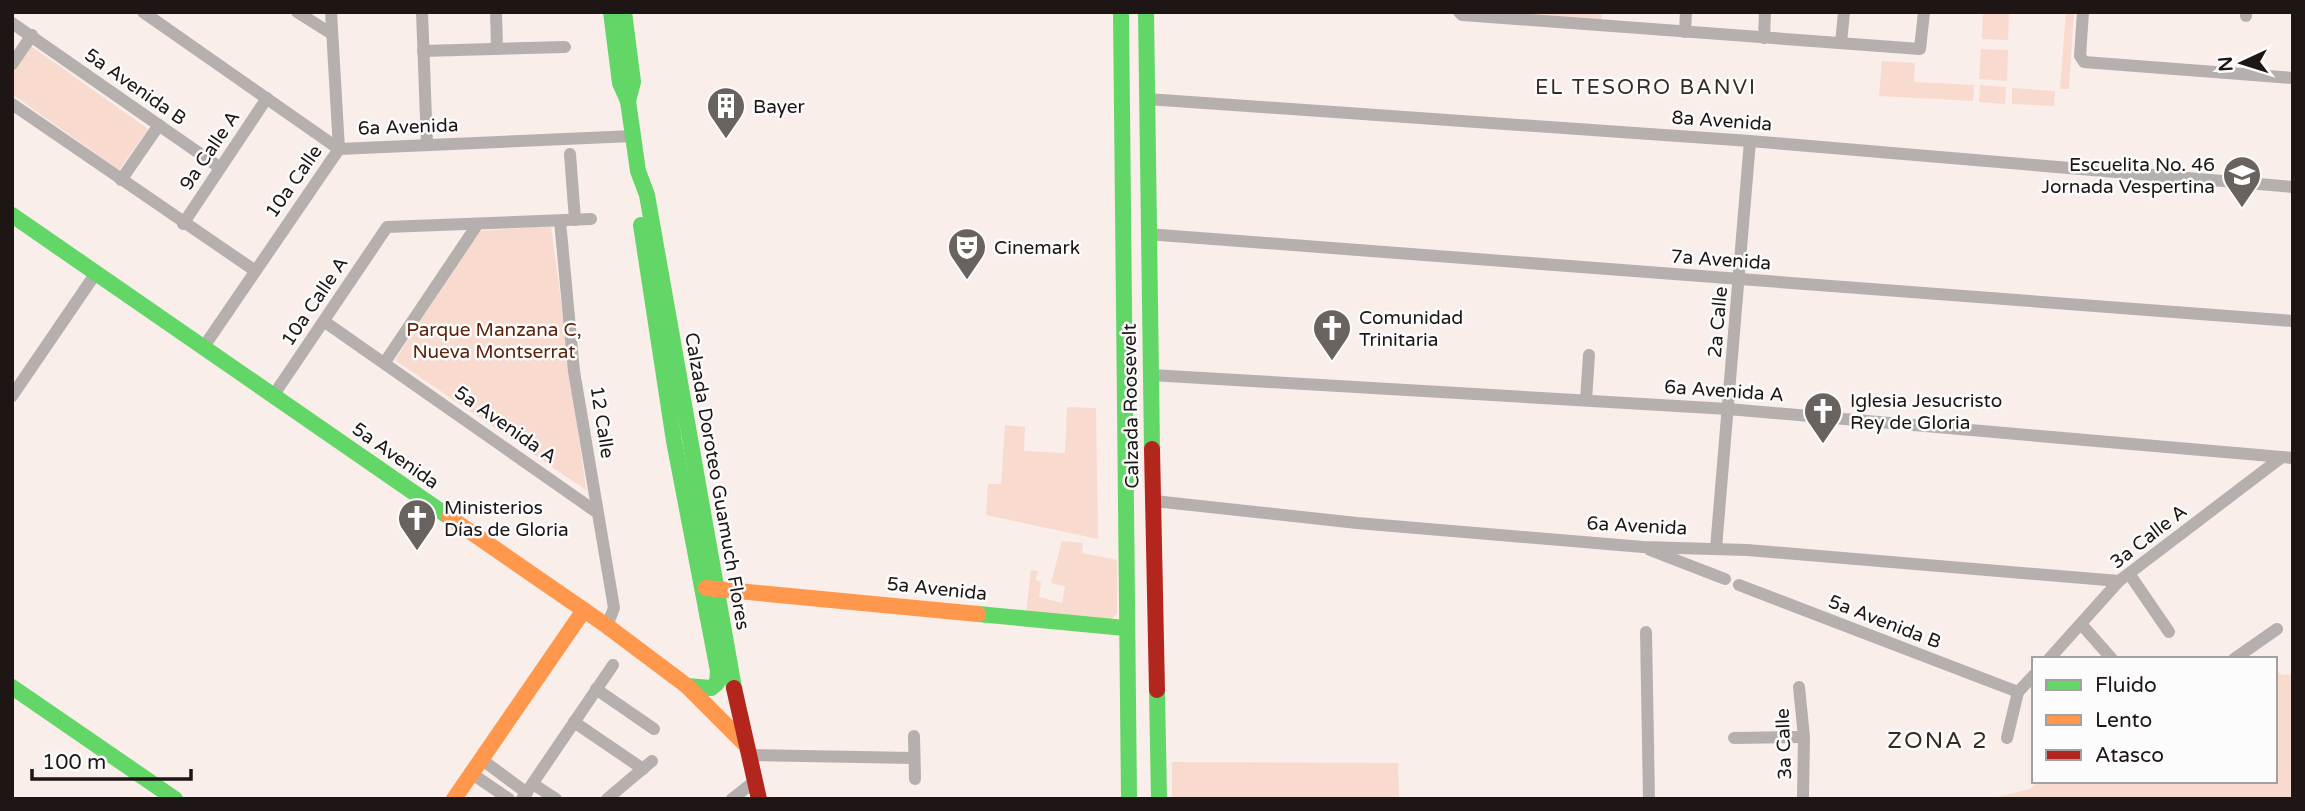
<svg xmlns="http://www.w3.org/2000/svg" width="2305" height="811" font-family="'Varela Round',sans-serif">
	<style>
		.green { fill: #f8dace }
		.lines { fill: none; stroke-linecap: round; stroke-linejoin: round }
		.street { stroke: #b5b0ae; stroke-width: 12 }
		.fast { stroke: #63d668; stroke-width: 16 }
		.slow { stroke: #ff974d; stroke-width: 16 }
		.jam { stroke: #b3261e; stroke-width: 16 }
		.labels { text-anchor: middle; stroke-width: 5; stroke-linejoin: round; paint-order: stroke }
		.street-label { font-size: 19px; fill: #1d1614; stroke: #fcfcfc }
		.poi-label { font-size: 19px; fill: #1d1614; stroke: #fcfcfc; text-anchor: start }
		.park-label { font-size: 19px; fill: #5e240c; stroke: #fcfcfc }
		.neighbourhood-label { font-size: 21px; letter-spacing: 2px; fill: #382923; stroke: #fcfcfc }
		.quarter-label { font-size: 23px; letter-spacing: 2px; fill: #382923; stroke: #fcfcfc }
	</style>
	<rect width="100%" height="100%" fill="#f9eee9"/>
	<!-- green -->
	<g class="green">
		<polygon points="1476,12 1602,12 1602,21"/>
		<polygon points="1983,12 2009,12 2008,40 1982,39"/>
		<polygon points="2066,12 2074,12 2069,89 2060,89"/>
		<polygon points="31,46 148,129 119,170 12,94 12,72"/>
		<polygon points="1981,49 2008,50 2007,81 1979,79"/>
		<polygon points="1882,61 1915,63 1914,82 1974,85 1973,101 1879,96"/>
		<polygon points="1980,85 2006,87 2005,104 1979,102"/>
		<polygon points="2012,88 2055,91 2054,106 2012,104"/>
		<polygon points="551,226 586,490 395,360 478,231"/>
		<polygon points="1067,407 1096,408 1098,539 986,515 988,484 1001,484 1005,425 1025,427 1024,451 1065,453"/>
		<polygon points="1062,541 1083,543 1082,553 1117,560 1117,614 1111,619 1026,612 1031,570 1038,571 1036,580 1041,582 1039,597 1062,603 1065,586 1051,583"/>
		<polygon points="2275,670 2282,675 2293,674 2293,799 1991,799 2029,789 2041,781 2275,781"/>
		<polygon points="1172,762 1398,763 1399,799 1172,799"/>
	</g>
	<g class="lines">
		<!-- street -->
		<g class="street">
			<polyline points="143,12 339,149 633,136"/>
			<polyline points="297,12 332,34"/>
			<polyline points="422,12 427,145"/>
			<polyline points="496,12 497,49"/>
			<polyline points="1459,12 1462,15 1920,49 1924,12"/>
			<polyline points="2083,12 2080,56 2084,62 2293,78"/>
			<polyline points="2246,16 2246,12"/>
			<polyline points="12,23 219,167"/>
			<polyline points="1685,32 1686,12"/>
			<polyline points="1764,38 1765,12"/>
			<polyline points="1841,43 1844,12"/>
			<polyline points="423,51 565,47"/>
			<polyline points="12,64 32,35"/>
			<polyline points="1147,99 1750,141 2293,187"/>
			<polyline points="12,104 254,270"/>
			<polyline points="570,154 575,220"/>
			<polyline points="121,180 159,125"/>
			<polyline points="560,221 574,371 614,608 607,626"/>
			<polyline points="183,224 267,98"/>
			<polyline points="1147,234 2293,321"/>
			<polyline points="325,322 595,511"/>
			<polyline points="203,348 339,149 331,12"/>
			<polyline points="385,362 477,225"/>
			<polyline points="1151,375 1728,409 2293,458"/>
			<polyline points="12,396 96,273"/>
			<polyline points="273,396 387,227 591,219"/>
			<polyline points="1586,400 1589,355"/>
			<polyline points="1154,501 1357,523 1643,547 1747,550 2119,581"/>
			<polyline points="1716,548 1750,141"/>
			<polyline points="1650,550 1725,579"/>
			<polyline points="2130,575 2169,632"/>
			<polyline points="1739,585 2018,692"/>
			<polyline points="2082,625 2112,659"/>
			<polyline points="1646,632 1649,799"/>
			<polyline points="2049,659 2119,581 2282,457"/>
			<polyline points="2234,659 2277,629"/>
			<polyline points="1799,687 1804,737 1803,799"/>
			<polyline points="596,689 654,729"/>
			<polyline points="2018,692 2034,675"/>
			<polyline points="574,722 643,769"/>
			<polyline points="914,736 915,779"/>
			<polyline points="1734,738 1804,737"/>
			<polyline points="2007,738 2018,692"/>
			<polyline points="748,755 914,758"/>
			<polyline points="481,759 527,793"/>
			<polyline points="471,773 509,799"/>
			<polyline points="533,784 556,799"/>
			<polyline points="522,799 613,665"/>
			<polyline points="607,799 652,761"/>
			<polyline points="732,799 755,781"/>
		</g>
		<!-- fast -->
		<g class="fast">
			<polyline points="611,12 620,83 628,101 638,171 647,195 734,688"/>
			<polyline points="624,12 633,82 628,101"/>
			<polyline points="1121,12 1129,799"/>
			<polyline points="1146,12 1152,449"/>
			<polyline points="12,215 449,517"/>
			<polyline points="641,225 674,441 718,671 717,683 711,688 687,686"/>
			<polyline points="978,614 1125,628"/>
			<polyline points="12,687 175,799"/>
			<polyline points="1157,690 1159,799"/>
		</g>
		<!-- slow -->
		<g class="slow">
			<polyline points="449,517 607,626 687,686 744,743"/>
			<polyline points="706,588 978,614"/>
			<polyline points="454,799 584,610"/>
		</g>
		<!-- jam -->
		<g class="jam">
			<polyline points="1152,449 1157,690"/>
			<polyline points="734,688 759,799"/>
		</g>
	</g>
	<!-- icons -->
	<defs>
		<symbol id="building-pin" viewBox="-11 -11 22 30"><path d="M0 17L-7.5 6A9.5 9.5 0 1 1 7.5 6Z" fill="#6a625f" stroke="#fcfcfc"/><path d="M-4-6H4V6H1V3H-1V6H-4ZM-2.5-4.3h1.7v1.8h-1.7ZM.8-4.3h1.7v1.8H.8ZM-2.5-1h1.7V.8h-1.7ZM.8-1h1.7V.8H.8Z" fill="#fff"/></symbol>
		<symbol id="school-pin" viewBox="-11 -11 22 30"><path d="M0 17L-7.5 6A9.5 9.5 0 1 1 7.5 6Z" fill="#6a625f" stroke="#fcfcfc"/><path d="M0-5L7-2L0 1L-7-2ZM-4 1L0 2.5L4 1V4Q0 6-4 4Z" fill="#fff"/></symbol>
		<symbol id="theatre-pin" viewBox="-11 -11 22 30"><path d="M0 17L-7.5 6A9.5 9.5 0 1 1 7.5 6Z" fill="#6a625f" stroke="#fcfcfc"/><path d="M-5-5.5Q0-4 5-5.5V0Q5 5 0 6Q-5 5-5 0ZM-3.3-2.5H-1v1.5H-3.3ZM1-2.5H3.3v1.5H1ZM-2.8 1Q0 5.5 2.8 1Z" fill="#fff"/></symbol>
		<symbol id="church-pin" viewBox="-11 -11 22 30"><path d="M0 17L-7.5 6A9.5 9.5 0 1 1 7.5 6Z" fill="#6a625f" stroke="#fcfcfc"/><path d="M-1.2-6h2.4v3.5h3.3v2.4h-3.3V6h-2.4V-.1h-3.3v-2.4h3.3Z" fill="#fff"/></symbol>
	</defs>
	<g fill-rule="evenodd">
		<use href="#building-pin" x="704" y="84" width="44" height="60"/>
		<use href="#school-pin" x="2220" y="153" width="44" height="60"/>
		<use href="#theatre-pin" x="945" y="225" width="44" height="60"/>
		<use href="#church-pin" x="1310" y="306" width="44" height="60"/>
		<use href="#church-pin" x="1801" y="389" width="44" height="60"/>
		<use href="#church-pin" x="395" y="496" width="44" height="60"/>
	</g>
	<g class="labels">
		<!-- street labels -->
		<g class="street-label">
			<text transform="translate(136 86) rotate(35)" y="7">5a Avenida B</text>
			<text transform="translate(1722 120) rotate(4)" y="7">8a Avenida</text>
			<text transform="translate(408 126) rotate(-2)" y="7">6a Avenida</text>
			<text transform="translate(209 150) rotate(-56)" y="7">9a Calle A</text>
			<text transform="translate(293 181) rotate(-55)" y="7">10a Calle</text>
			<text transform="translate(1721 259) rotate(4)" y="7">7a Avenida</text>
			<text transform="translate(314 301) rotate(-56)" y="7">10a Calle A</text>
			<text transform="translate(1717 322) rotate(-85)" y="7">2a Calle</text>
			<text transform="translate(1724 390) rotate(4)" y="7">6a Avenida A</text>
			<text transform="translate(1130 406) rotate(-91)" y="7">Calzada Roosevelt</text>
			<text transform="translate(603 422) rotate(81)" y="7">12 Calle</text>
			<text transform="translate(506 424) rotate(35)" y="7">5a Avenida A</text>
			<text transform="translate(396 455) rotate(35)" y="7">5a Avenida</text>
			<text transform="translate(718 481) rotate(80)" y="7">Calzada Doroteo Guamuch Flores</text>
			<text transform="translate(1637 525) rotate(3)" y="7">6a Avenida</text>
			<text transform="translate(2148 536) rotate(-38)" y="7">3a Calle A</text>
			<text transform="translate(937 588) rotate(6)" y="7">5a Avenida</text>
			<text transform="translate(1885 621) rotate(21)" y="7">5a Avenida B</text>
			<text transform="translate(1783 744) rotate(-92)" y="7">3a Calle</text>
		</g>
		<!-- poi labels -->
		<g class="poi-label">
			<text x="753" y="113">Bayer</text>
			<text x="2215" y="171" text-anchor="end">Escuelita No. 46<tspan x="2215" dy="22">Jornada Vespertina</tspan></text>
			<text x="994" y="254">Cinemark</text>
			<text x="1359" y="324">Comunidad<tspan x="1359" dy="22">Trinitaria</tspan></text>
			<text x="1850" y="407">Iglesia Jesucristo<tspan x="1850" dy="22">Rey de Gloria</tspan></text>
			<text x="444" y="514">Ministerios<tspan x="444" dy="22">Días de Gloria</tspan></text>
		</g>
		<!-- park labels -->
		<g class="park-label">
			<text x="494" y="336">Parque Manzana C,<tspan x="494" dy="22">Nueva Montserrat</tspan></text>
		</g>
		<!-- neighbourhood labels -->
		<g class="neighbourhood-label">
			<text x="1646" y="94">EL TESORO BANVI</text>
		</g>
		<!-- quarter labels -->
		<g class="quarter-label">
			<text x="1938" y="748">ZONA 2</text>
		</g>
	</g>
	<!-- border -->
	<rect width="2305" height="811" fill="none" stroke="#1d1614" stroke-width="28"/>
	<!-- legend -->
	<rect x="2032" y="657" width="245" height="126" fill="#fcfcfc" stroke="#a3a09f" stroke-width="2"/>
	<rect x="2046" y="680" width="35" height="10" fill="#63d668" stroke="#a3a09f" stroke-width="2"/>
	<text x="2095" y="692" font-size="21" fill="#1d1614">Fluido</text>
	<rect x="2046" y="715" width="35" height="10" fill="#ff974d" stroke="#a3a09f" stroke-width="2"/>
	<text x="2095" y="727" font-size="21" fill="#1d1614">Lento</text>
	<rect x="2046" y="750" width="35" height="10" fill="#b3261e" stroke="#a3a09f" stroke-width="2"/>
	<text x="2095" y="762" font-size="21" fill="#1d1614">Atasco</text>
	<!-- north arrow -->
	<g transform="translate(2242 63) rotate(266)" stroke="#fcfcfc" stroke-width="5" paint-order="stroke">
	<path d="M0-5L12 26L0 18L-12 26Z" fill="#1d1614"/>
	<text y="-10" font-size="19" font-weight="bold" text-anchor="middle" fill="#1d1614">N</text>
	</g>
	<!-- scale -->
	<path d="M32 769v10h159v-10" fill="none" stroke="#1d1614" stroke-width="3.5"/>
	<text x="42" y="769" font-size="21" fill="#1d1614" stroke="#fcfcfc" stroke-width="5" paint-order="stroke">100 m</text>
</svg>
